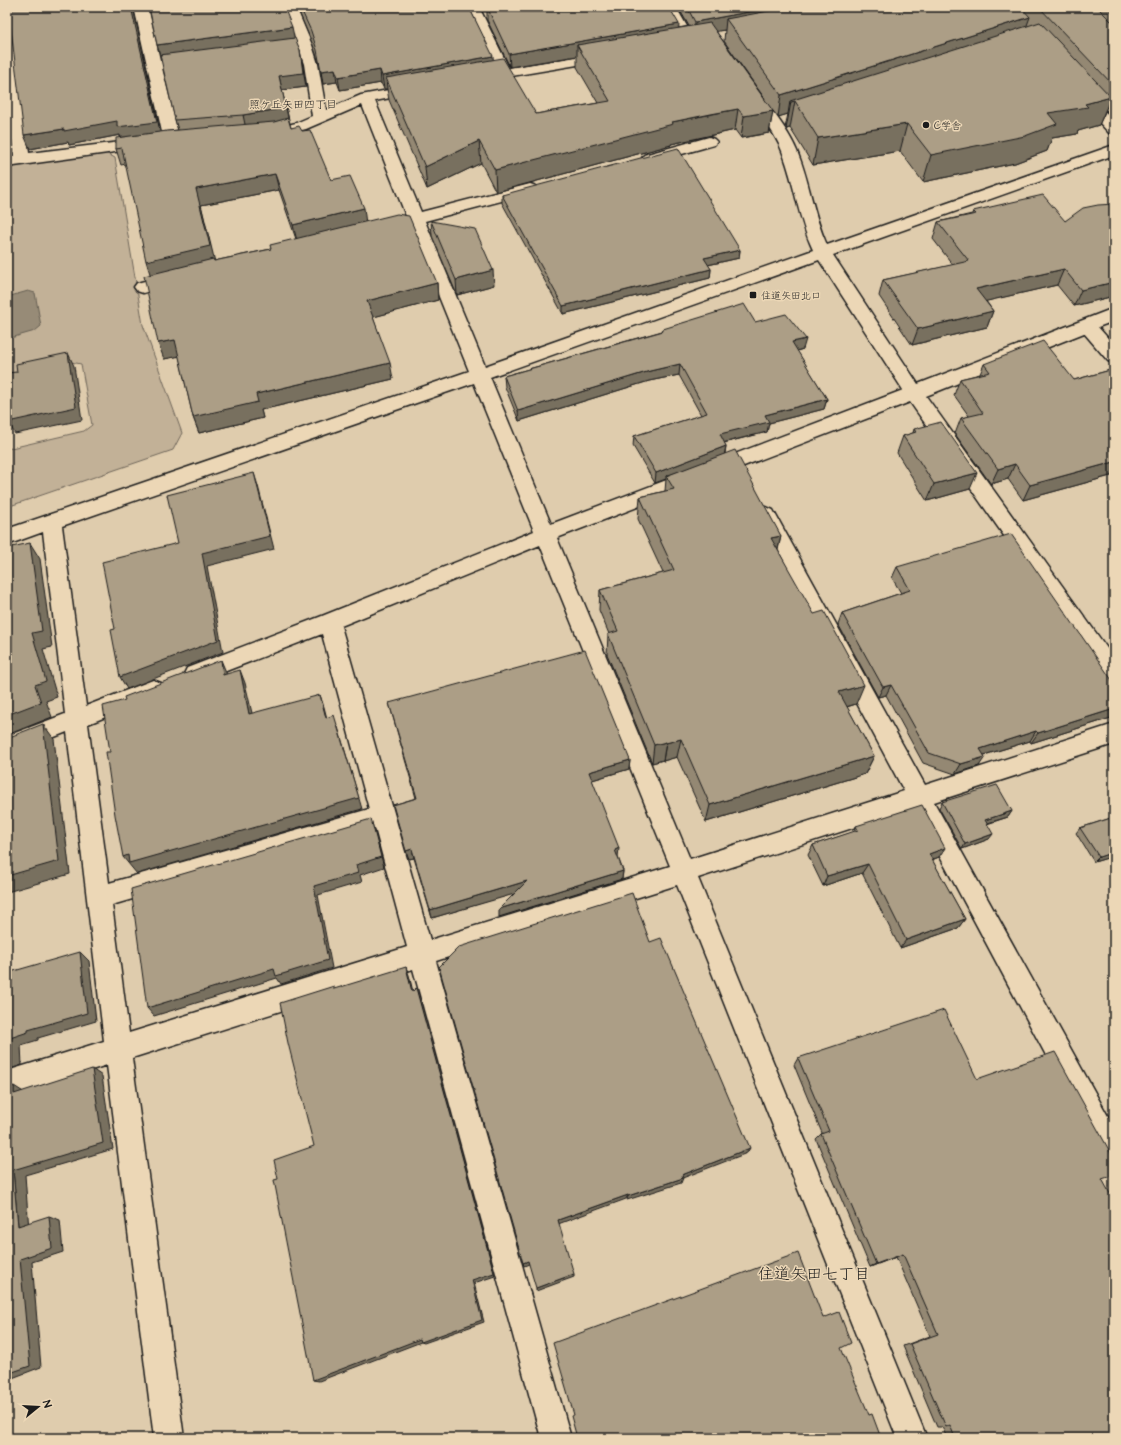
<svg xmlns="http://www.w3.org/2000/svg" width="1121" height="1445" font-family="'Architects Daughter','Klee One',sans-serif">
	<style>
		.green { fill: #c2b197; stroke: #6f665a }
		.water { fill: #978b77; stroke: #665f53 }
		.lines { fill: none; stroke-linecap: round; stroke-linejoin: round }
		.minor-casing { stroke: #1c1c1c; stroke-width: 3 }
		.minor { fill: #ecd7b6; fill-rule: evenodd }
		.wall { fill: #948873; stroke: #1c1c1c; fill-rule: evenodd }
		.shaded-wall { fill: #786f5e; stroke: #1c1c1c }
		.building { fill: #ac9e86; stroke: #1c1c1c }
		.poi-dot { fill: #1c1c1c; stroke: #ecd7b6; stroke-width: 1.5 }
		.labels { text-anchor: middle; stroke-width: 3; stroke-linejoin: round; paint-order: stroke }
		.far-poi-label { font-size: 10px; fill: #1c1c1c; stroke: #ecd7b6; text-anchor: start }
		.far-neighbourhood-label { font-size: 11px; fill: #1c1c1c; stroke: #ecd7b6 }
		.near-neighbourhood-label { font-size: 16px; fill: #1c1c1c; stroke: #ecd7b6 }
	</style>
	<rect width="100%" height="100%" fill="#dfccad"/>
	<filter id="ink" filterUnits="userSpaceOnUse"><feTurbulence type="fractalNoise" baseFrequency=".025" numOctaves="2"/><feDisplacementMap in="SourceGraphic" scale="8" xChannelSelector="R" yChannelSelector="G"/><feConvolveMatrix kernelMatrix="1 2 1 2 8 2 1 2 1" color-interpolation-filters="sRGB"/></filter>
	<g filter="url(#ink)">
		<!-- green -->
		<polygon class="green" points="106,153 115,158 143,325 182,433 173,450 7,507 7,449 84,431 92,425 81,364 71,362 7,375 7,168 22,163"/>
		<!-- water -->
		<polygon class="water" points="28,291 35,293 41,326 35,331 7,339 7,297"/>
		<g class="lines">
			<defs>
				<g id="minor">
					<polygon points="134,7 148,7 160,60 191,56 196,57 198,60 196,63 162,68 180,141 177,144 172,146 167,144 164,141"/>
					<path d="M282,7H296L312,45L318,64L326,110L361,95L416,85L421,86L423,89L421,92L416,93L375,101L421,212L530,184L536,186L538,189L536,192L425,221L485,366L813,250C798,219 795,184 782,151C774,131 760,115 748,97L750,94L755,93L760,94C773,112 788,130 797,151C810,182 813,215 827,245L1114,145V155L833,255L918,384L1114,308V321L1098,327L1114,345V363L1108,361L1084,333L926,396L1114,658V684L1106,681L910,402L557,538L690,859L904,791L756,515L759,510L766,507L773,510L925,785L1114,724V744L934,802L1114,1127V1167L1104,1164L914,808L698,878L927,1438H897L677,885L436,961L571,1438H541L413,969L132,1058L184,1438H154L107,1065L7,1097V1071L104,1041L67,732L7,756V736L65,714L43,532L7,545V529L469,371L410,225L403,227L397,226L395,222L397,218L406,216L362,105L306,129L270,138L265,136L262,133L265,130L296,123L312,116L304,64L299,50L269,53L264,52L262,49L264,46L296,42ZM819,260L903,390L551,524L490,377ZM474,383L534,531L322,616L187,668L184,674L187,680L195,683L322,634L369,809L109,883L88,724L161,695L164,689L161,683L153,680L86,706L62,526ZM540,545L670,866L430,940L341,626ZM375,828L407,947L129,1033L112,905Z"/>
					<polygon points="465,7 479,7 509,68 607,52 612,53 614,56 612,59 607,60 482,81 477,80 475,77 477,74 495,70"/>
					<polygon points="662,7 676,7 696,42 694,45 689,46 684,45"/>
					<polygon points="7,32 12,33 14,36 29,153 146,139 151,141 154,144 151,147 7,167 7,157 14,156 7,97"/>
					<polygon points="1082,91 1087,92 1114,121 1114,135 1109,133 1077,98 1075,95 1077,92"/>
					<polygon points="709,137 714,139 717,142 714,145 650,163 644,161 642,158 644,155"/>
					<polygon points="175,273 181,275 183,279 181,283 143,293 137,291 134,287 137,283"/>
				</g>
			</defs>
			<!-- minor casing -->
			<use href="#minor" class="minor-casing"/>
			<!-- minor -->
			<use href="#minor" class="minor"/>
		</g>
		<!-- wall -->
		<g class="wall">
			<path d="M7,7H133L160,132L178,130L175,120L294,38L300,50L306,87L282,90L291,128L302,131L331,180L366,221L437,283L438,300L373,317L393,379L261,410L263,418L199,433L193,417L179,356L164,359L151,275L126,164L121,165L116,149L120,137V135L69,145L68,142L30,149L11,31H7ZM279,190L296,239L271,249L214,261L201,205Z"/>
			<path d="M297,7H469L493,60L536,114L598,103L577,67V56L510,67L487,20V9H482L480,7H669L678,28L689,26L678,7H1114V119L1106,110L1099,125L1078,131L1077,134L1052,138L1047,151L1015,163L923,182L900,151L813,165L790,128L786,129L785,128L788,114L778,117L773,111L769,133L741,138L735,130L709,136L671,144V145L496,192L481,163L427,189L389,100L387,89H384L381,83L340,90L337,82L323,84L319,63L313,45ZM725,30L724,41L765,99L716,31Z"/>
			<polygon points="502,195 740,250 739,258 708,265 711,269 710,278 563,314 502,203"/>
			<polygon points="1114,204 1114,296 1074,306 1057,285 986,301 993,311 987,327 912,345 879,296 883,280 953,265 933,239 938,222 972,214 973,211 1065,221"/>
			<polygon points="431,221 494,285 457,295 432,236"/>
			<polygon points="755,322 803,349 797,351 827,399 824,409 769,423 767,432 724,443 726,446 725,454 781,536 778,550 856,704 847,707 874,756 865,774 706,822 677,757 663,761 663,760 652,763 607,654 608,634 609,634 599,610 600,590 663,573 638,519 640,497 665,491 666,479 655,483 633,446 634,436 701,415 679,375 649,381 519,421 505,387 504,376 662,331 663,329"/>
			<polygon points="984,364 1074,380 1114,369 1114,475 1023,500 1008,479 991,484 955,434 961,418 969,416 954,395 960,379 980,374"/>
			<polygon points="914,429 970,489 927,501 897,453 903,436 913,433"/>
			<polygon points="897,567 1114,683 1114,717 1031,743 1030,741 984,755 979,766 955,774 923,763 886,695 878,697 838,624 842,613 901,593 892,578"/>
			<polygon points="389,703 630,760 629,769 592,780 618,857 623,871 622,879 499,917 515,893 432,918 414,858 409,859 393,805 416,798"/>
			<polygon points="942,802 1012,811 1008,817 987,824 989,839 962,849 939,808"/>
			<polygon points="1114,817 1114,856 1094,862 1076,833 1080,828"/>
			<polygon points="856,826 939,857 932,860 965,919 958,928 900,948 862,873 823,886 808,855 813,845 854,832"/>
			<polygon points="798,1058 977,1079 1103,1180 1114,1438 947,1438 942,1427 937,1427 903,1346 930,1336 896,1257 870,1267 816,1139 822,1133 794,1065"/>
		</g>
		<!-- shaded-wall -->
		<g class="shaded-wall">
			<polygon points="131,7 133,7 161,136 121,140 120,135 69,145 68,142 30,149 24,135 64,129"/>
			<rect x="482" y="7" width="5" height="2"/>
			<polygon points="775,7 834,7 726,19 725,30 694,35 695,22"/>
			<polygon points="1030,17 1022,39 795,101 790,128 786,129 791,102 790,101 788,114 778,117 781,95"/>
			<polygon points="679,24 678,38 577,45 577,56 510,67 509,54"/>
			<polygon points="292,27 295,41 161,58 157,45"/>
			<polygon points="300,50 306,87 282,90 279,76"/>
			<polygon points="493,56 494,70 386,78 387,89 384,89 382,76"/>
			<polygon points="335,69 337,82 323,84 321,71"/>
			<polygon points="380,70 381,83 340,90 338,77"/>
			<polygon points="1111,97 1099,125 1078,131 1077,134 1052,138 1047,151 1015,163 923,182 931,155 1048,113 1085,104"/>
			<polygon points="286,108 289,122 246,129 243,115"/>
			<polygon points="738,109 735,130 671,144 671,145 496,192 495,170 672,122"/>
			<polygon points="773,111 769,133 741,138 744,116"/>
			<polygon points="907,124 900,151 813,165 818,138"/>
			<polygon points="479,141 481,163 427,189 425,167"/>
			<polygon points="275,174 279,190 201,205 215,262 151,277 146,261 196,189"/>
			<polygon points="364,208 366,224 297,241 293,225"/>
			<polygon points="740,250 739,258 703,266 704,258"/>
			<polygon points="711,269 710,278 563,314 563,306"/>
			<polygon points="1064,269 1057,285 970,305 976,289"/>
			<polygon points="493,270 494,285 457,295 456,280"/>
			<polygon points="1114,282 1114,296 1074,306 1081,290"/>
			<polygon points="437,283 438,300 370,318 367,301"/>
			<polygon points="993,311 987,327 912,345 918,329"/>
			<polygon points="806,339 803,349 789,353 792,342"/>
			<polygon points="175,340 181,356 164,359 158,343"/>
			<polygon points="68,353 74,366 82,420 15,434 8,422 10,421 7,416 7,411"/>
			<polygon points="390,363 393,379 261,410 263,418 199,433 193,417 256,394"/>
			<polygon points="680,364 679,375 649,381 519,421 518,411 650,371"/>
			<polygon points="827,399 824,409 769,423 767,432 718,444 720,434 765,415"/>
			<polygon points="726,446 724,456 666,476 666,479 655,483 656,473"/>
			<polygon points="1114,462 1114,475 1023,500 1030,485"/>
			<polygon points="1015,464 1008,479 991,484 998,469"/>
			<polygon points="254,473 258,486 274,549 207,566 223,652 127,689 120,677 202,553"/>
			<polygon points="977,473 970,489 927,501 934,484"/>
			<polygon points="781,536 776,557 771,538"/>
			<polygon points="30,543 40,559 52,647 43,649 57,697 46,701 52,717 7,735 7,715 35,685 32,633"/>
			<polygon points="221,660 226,672 229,687 223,675"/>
			<polygon points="240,670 245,683 255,726 249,714"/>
			<polygon points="864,685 856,704 832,711 839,692"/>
			<polygon points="891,685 886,695 878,697 883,687"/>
			<polygon points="320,695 324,707 330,730 326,718"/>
			<polygon points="1114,709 1114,717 1031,743 1038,733"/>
			<polygon points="43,724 54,739 70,874 7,892 7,876"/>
			<polygon points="338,727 362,809 137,874 123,857"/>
			<polygon points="1036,731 1030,741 974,758 980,749"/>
			<polygon points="681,739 677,757 663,761 666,743"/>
			<polygon points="666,742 663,760 652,763 654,745"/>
			<polygon points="874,756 865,774 706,822 710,805"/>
			<polygon points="985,757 979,766 955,774 961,764"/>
			<polygon points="630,760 629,769 589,781 589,772"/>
			<polygon points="1012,811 1008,817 981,825 985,820"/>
			<polygon points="371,819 384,867 360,875 362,882 318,895 332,968 281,984 277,978 154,1016 147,1008 314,886 356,865"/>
			<polygon points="993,834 989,839 962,849 965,844"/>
			<polygon points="619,848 618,857 614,858 615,850"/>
			<polygon points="945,848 939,857 923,863 929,854"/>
			<polygon points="412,849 414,858 409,859 406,851"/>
			<polygon points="1114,852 1114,856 1094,862 1099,857"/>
			<polygon points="868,864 862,873 823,886 827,876"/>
			<polygon points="623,871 622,879 499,917 499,909"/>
			<polygon points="527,881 528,890 432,918 430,910"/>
			<polygon points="965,919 958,928 900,948 906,940"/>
			<polygon points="80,952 89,961 96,1021 38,1038 38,1040 21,1045 22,1065 7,1070 7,1059 10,1038 28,1030"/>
			<polygon points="406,967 409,975 415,1000 412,992"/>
			<polygon points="416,988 495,1276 474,1283 484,1322 424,1343 421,1342 319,1381 313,1380"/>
			<polygon points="92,1069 102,1076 113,1149 25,1175 29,1230 18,1226 13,1170"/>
			<polygon points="14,1086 25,1093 14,1094"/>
			<polygon points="750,1148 747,1153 680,1179 682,1175"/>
			<polygon points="683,1178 681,1183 627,1200 628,1196"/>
			<polygon points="628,1195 626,1199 558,1224 558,1220"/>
			<polygon points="49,1216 60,1220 63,1252 32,1262 41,1367 7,1380 7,1374 20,1259"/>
			<polygon points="903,1254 896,1257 870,1267 876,1264"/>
			<polygon points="528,1261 529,1264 524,1266 523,1263"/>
			<polygon points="574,1274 574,1277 536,1291 536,1288"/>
		</g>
		<!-- building -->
		<g class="building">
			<polygon points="7,7 131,7 157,122 117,127 117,121 64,131 64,129 24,135 10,22 7,18"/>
			<polygon points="149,7 284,7 292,27 157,45"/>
			<polygon points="300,7 469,7 493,56 382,76 380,70 338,77 335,69 321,71 317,50 311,31"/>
			<polygon points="487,7 669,7 679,24 509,54"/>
			<polygon points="687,7 775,7 695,22"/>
			<polygon points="790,7 1021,7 1030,17 781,95 726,19"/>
			<polygon points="1039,7 1097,7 1112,22 1114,22 1114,86"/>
			<polygon points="1040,22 1111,97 1085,104 1088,107 1048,113 1057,124 1025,136 931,155 907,124 818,138 795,101 791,102 790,101"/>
			<polygon points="710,23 773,111 744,116 738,109 711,114 672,122 673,124 495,170 479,141 425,167 386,78 503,58 536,114 610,101 577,45"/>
			<polygon points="295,38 300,50 303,73 279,76 286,108 243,115 175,120 160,55"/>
			<polygon points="288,118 291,128 299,126 302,131 310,130 331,180 350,176 364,208 293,225 275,174 196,189 210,246 146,261 122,148 116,149 116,138 167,131 274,122"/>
			<polygon points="678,148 740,250 704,258 711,269 563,306 502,195"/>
			<polygon points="1043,195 1065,221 1083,208 1098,205 1114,204 1114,282 1081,290 1064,269 976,289 993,311 918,329 883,280 969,261 938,222 976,214 973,211"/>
			<polygon points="397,214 409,216 437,283 367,301 390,363 256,394 258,402 193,417 175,340 158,343 144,276 213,259 214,261 271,249 270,245"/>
			<polygon points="431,221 475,229 493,270 456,280"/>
			<polygon points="744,304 755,322 786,314 806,339 792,342 827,399 765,415 769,422 720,434 726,446 656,473 634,436 707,413 680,364 650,371 518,411 504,376 663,331 663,329"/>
			<polygon points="1043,341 1074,380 1114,369 1114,462 1030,485 1015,464 998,469 961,418 983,413 960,379 990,372 984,364"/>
			<polygon points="68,353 76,407 8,422 7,413 7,373 17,372 16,364"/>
			<polygon points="941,422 977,473 934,484 903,436 916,432 914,429"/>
			<polygon points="735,450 781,536 771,538 814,614 824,611 864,685 839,692 874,756 710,805 681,739 666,743 666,742 654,745 608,634 618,631 600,590 674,570 640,497 674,489 666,476"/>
			<polygon points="254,473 270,536 202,553 218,640 120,677 111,630 115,629 102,562 178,543 167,495"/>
			<polygon points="1011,534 1114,683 1114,709 1038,733 1036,731 980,749 985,757 961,764 929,753 891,685 883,687 842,613 910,590 897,567"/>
			<polygon points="30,543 42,631 32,633 46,681 35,685 41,702 7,715 7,548"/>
			<polygon points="585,650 630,760 589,772 619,848 615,850 623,871 499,909 527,881 430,910 412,849 406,851 393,805 417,798 389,703"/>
			<polygon points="221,660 223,675 240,670 249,714 320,695 326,718 334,715 359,798 129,863 128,855 123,857 115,815 106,752 110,752 103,706 125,700 124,697"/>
			<polygon points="43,724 59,861 7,876 7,738"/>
			<polygon points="997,785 1012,811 985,820 993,834 965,844 942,802"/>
			<polygon points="922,805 945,848 929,854 965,919 906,940 868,864 827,876 813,845 858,830 856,826"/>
			<polygon points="1114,817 1114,852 1099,857 1080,828"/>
			<polygon points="371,819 381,857 356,865 358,873 314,886 328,960 276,976 274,969 147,1008 131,889"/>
			<polygon points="632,893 650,942 661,938 750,1148 682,1175 683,1178 628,1196 628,1195 558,1220 574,1274 536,1288 528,1261 523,1263 439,967 459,947"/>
			<polygon points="80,952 87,1013 28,1030 28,1032 10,1038 11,1058 7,1059 7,973"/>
			<polygon points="406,967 412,992 416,988 494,1273 472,1280 482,1320 421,1342 420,1339 313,1380 274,1180 278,1179 274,1160 314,1146 288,1043 280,1003 334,986 334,989"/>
			<polygon points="944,1010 977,1079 1055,1052 1114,1159 1114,1175 1102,1179 1114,1201 1114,1438 955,1438 950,1425 946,1427 910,1344 938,1334 903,1254 876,1264 821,1134 829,1131 798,1058"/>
			<polygon points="92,1069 103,1143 13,1170 18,1226 49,1216 52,1248 20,1259 30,1366 7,1374 7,1088 14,1086 14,1094"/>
			<polygon points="798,1253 823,1318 839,1312 851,1343 841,1348 869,1415 872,1414 881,1438 577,1438 571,1416 574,1415 553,1343"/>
		</g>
	</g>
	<!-- markers -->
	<g class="poi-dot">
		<circle cx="926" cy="125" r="4"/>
		<rect x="749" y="291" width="8" height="8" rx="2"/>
	</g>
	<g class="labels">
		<!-- far-poi labels -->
		<g class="far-poi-label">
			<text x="934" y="129">C学舎</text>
			<text x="761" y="299">住道矢田北口</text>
		</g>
		<!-- far-neighbourhood labels -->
		<g class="far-neighbourhood-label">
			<text x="293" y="108">照ケ丘矢田四丁目</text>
		</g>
		<!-- near-neighbourhood labels -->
		<g class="near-neighbourhood-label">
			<text x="814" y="1279">住道矢田七丁目</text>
		</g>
	</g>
	<!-- margin -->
	<rect width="1121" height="1445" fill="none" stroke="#ecd7b6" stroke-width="24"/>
	<rect x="12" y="12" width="1097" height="1421" fill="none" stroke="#1c1c1c" stroke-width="1.5" filter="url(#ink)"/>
	<!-- north arrow -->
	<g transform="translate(38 1407) rotate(72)" stroke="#ecd7b6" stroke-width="3" paint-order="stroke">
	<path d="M0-3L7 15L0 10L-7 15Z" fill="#1c1c1c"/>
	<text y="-6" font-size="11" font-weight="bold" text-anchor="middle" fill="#1c1c1c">N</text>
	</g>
</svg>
